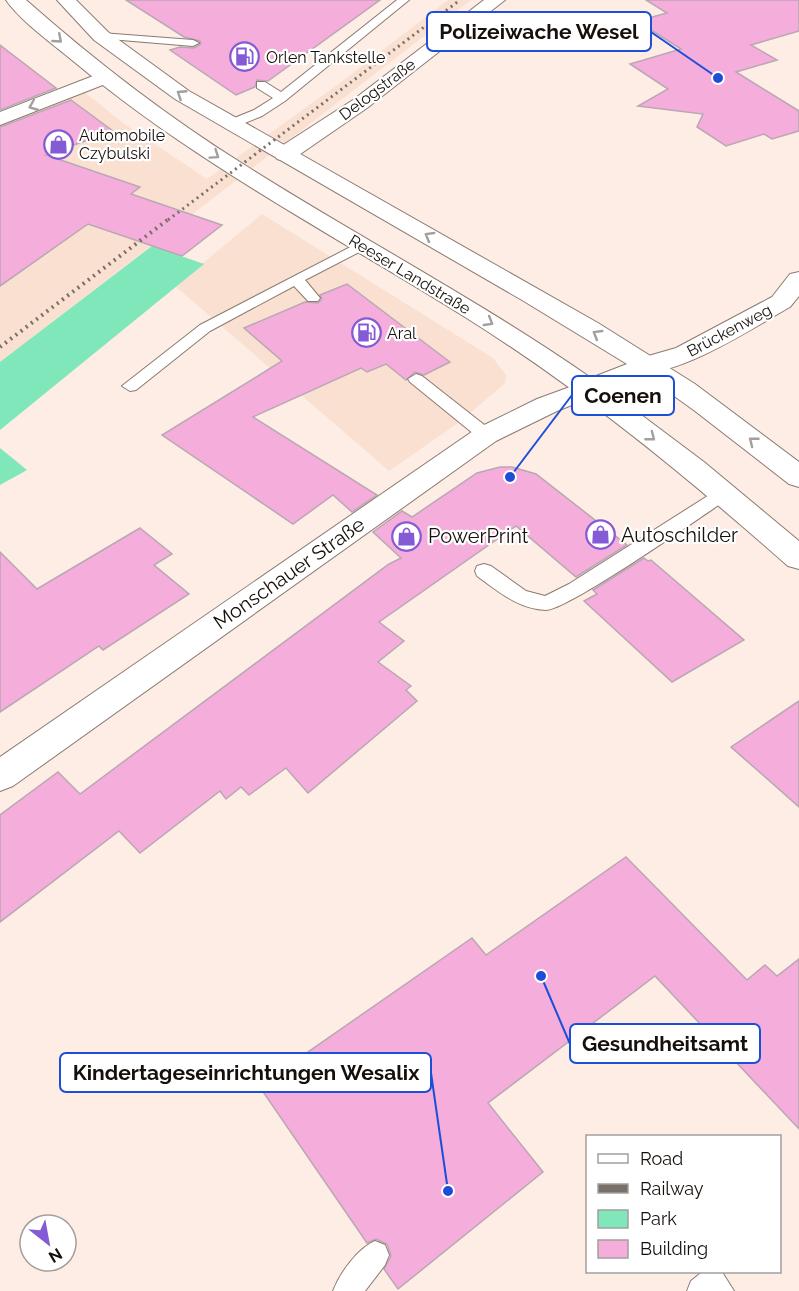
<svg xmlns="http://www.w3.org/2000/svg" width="799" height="1291" font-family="Raleway,sans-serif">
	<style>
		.built { fill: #fae0d1 }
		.green { fill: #7fe7ba }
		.building { fill: #f5addb; stroke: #b9a7b2; stroke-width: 1.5 }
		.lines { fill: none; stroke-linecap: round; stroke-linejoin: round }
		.lane-casing { stroke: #8b7a71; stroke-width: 2 }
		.street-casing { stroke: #8b7a71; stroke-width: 2 }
		.primary-casing { stroke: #8b7a71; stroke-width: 2 }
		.lane { fill: #fff; fill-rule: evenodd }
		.street { fill: #fff; fill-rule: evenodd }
		.primary { fill: #fff; fill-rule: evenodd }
		.rail-far1 { stroke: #7a706a; stroke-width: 3; stroke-dasharray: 2 4; stroke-linecap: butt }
		.rail { stroke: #7a706a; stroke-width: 4; stroke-dasharray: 2 4.5; stroke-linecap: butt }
		.oneway { stroke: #a29f9e }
		.labels { text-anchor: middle; stroke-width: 4.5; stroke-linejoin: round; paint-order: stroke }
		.far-poi-label { font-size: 16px; fill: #16100c; stroke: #fff; text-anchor: start }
		.far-street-label { font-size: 16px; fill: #16100c; stroke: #fff }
		.poi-label { font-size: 20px; fill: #16100c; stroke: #fff; text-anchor: start }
		.street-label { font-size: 20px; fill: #16100c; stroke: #fff }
		.leader { fill: none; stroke: #1d4ed8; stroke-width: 2 }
		.callout-dot { fill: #1d4ed8; stroke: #fff; stroke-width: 2 }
		.callout { fill: #fff; stroke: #1d4ed8; stroke-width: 2 }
		.callout-label { font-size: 21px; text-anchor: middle; font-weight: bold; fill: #16100c }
	</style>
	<rect width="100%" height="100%" fill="#fdede5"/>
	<!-- built -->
	<g class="built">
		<polygon points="448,0 471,0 0,362 0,124 82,90 123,123 207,179 340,83"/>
		<polygon points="262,214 493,358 506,375 505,383 461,421 389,471 175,286"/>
	</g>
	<!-- green -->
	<g class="green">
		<polygon points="152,246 204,264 0,430 0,362"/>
		<polygon points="0,448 27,470 0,485"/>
	</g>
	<!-- building -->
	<g class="building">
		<polygon points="126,0 380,0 268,81 257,80 255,87 236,95 170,50 180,47 194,48 201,44 200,41 184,37"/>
		<polygon points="646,0 799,0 799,31 751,45 777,60 736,72 799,111 799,131 772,139 764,134 726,146 697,127 703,114 638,106 668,89 630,64 681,49 637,21 667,13"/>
		<polygon points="0,45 56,88 0,110"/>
		<polygon points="71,100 113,131 46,155 140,187 131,194 222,225 182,256 88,224 0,286 0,127"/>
		<polygon points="347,284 450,362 424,375 415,372 406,380 386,364 367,372 361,368 253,417 377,495 352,512 333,495 293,524 162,435 282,361 244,328 305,302 318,303 322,299 320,295"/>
		<polygon points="500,467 512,467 536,474 627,545 576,577 516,526 379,622 404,641 378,662 411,686 406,690 417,701 308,793 286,768 249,795 241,787 226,799 220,791 140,853 119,831 0,922 0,815 58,772 80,794 389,564 401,558 373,532 402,511 412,517 477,473"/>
		<polygon points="140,528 172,554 154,565 189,594 103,650 99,646 0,712 0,552 37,589"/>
		<polygon points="644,558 648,561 651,560 744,640 672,682 584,601 597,594 593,590"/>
		<polygon points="799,701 799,807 731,747"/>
		<polygon points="626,857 747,980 765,965 777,976 799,959 799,1129 655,976 488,1103 543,1172 398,1289 384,1269 391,1256 387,1244 376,1239 367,1243 259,1086 472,938 486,955"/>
	</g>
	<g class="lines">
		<defs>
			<g id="lane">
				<polygon points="397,0 409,0 285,101 262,116 235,127 227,127 225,124 227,121 254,110 273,98 257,88 257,82 265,82 281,92"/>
				<polygon points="101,33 193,40 199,43 193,46 97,38 97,34"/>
				<polygon points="362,241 369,245 367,248 305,280 320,298 318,301 308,301 294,286 210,331 136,390 130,391 122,386 200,325"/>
				<polygon points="416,374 422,376 492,431 494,435 492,439 480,439 410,382 408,379"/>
				<path d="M723,488L729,490L732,494L729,498C702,516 568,610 546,610C518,609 498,591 477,576L475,571L477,566L484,564L491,566L526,591L545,596L569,584L717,490Z"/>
				<path d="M375,1241L385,1245L389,1255L385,1265L365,1291H333C340,1273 357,1249 375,1241Z"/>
				<polygon points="702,1272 722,1272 734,1291 687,1291 691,1281"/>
			</g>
			<g id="street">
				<polygon points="484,0 505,0 367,108 293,159 285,161 277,159 274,154 277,149 353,100"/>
				<polygon points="106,71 113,73 116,77 113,81 0,125 0,112"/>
				<path d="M799,272V296L790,307C756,326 674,380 638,371L634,365L638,359L676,348L772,297L790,274Z"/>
				<polygon points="589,380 599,382 603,388 599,394 557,411 496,441 13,786 0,791 0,757 476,429 537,399"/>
			</g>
			<path id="primary" d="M6,0H26C94,60 166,116 243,164C358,237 479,300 591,378L627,364L522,300L175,99L94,40L57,0H76L108,32L189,91L598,323L695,384L799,462V487L789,484L695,411L645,375L608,390L704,462L799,541V569L788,566C686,476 580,389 465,317C334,235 197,164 78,65C57,47 21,22 6,0Z"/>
		</defs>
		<!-- lane casing -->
		<use href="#lane" class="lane-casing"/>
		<!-- street casing -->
		<use href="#street" class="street-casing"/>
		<!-- primary casing -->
		<use href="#primary" class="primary-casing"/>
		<!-- lane -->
		<use href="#lane" class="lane"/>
		<!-- street -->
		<use href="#street" class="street"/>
		<!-- primary -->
		<use href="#primary" class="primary"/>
		<!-- rail-far1 -->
		<polyline class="rail-far1" points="168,220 460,0"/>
		<!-- rail -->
		<polyline class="rail" points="0,347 170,218"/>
	</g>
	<!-- one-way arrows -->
	<defs><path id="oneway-chevron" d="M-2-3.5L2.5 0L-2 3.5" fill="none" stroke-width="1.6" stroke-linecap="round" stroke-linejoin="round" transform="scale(1.5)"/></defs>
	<g class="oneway">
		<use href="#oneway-chevron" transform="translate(58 39) rotate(41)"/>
		<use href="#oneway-chevron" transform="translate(181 94) rotate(-147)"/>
		<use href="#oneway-chevron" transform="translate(33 106) rotate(158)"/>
		<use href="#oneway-chevron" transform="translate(215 155) rotate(34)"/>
		<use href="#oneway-chevron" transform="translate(429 236) rotate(-150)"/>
		<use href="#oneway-chevron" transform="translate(489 322) rotate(31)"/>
		<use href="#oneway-chevron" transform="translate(597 334) rotate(-149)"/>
		<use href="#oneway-chevron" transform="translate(651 437) rotate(38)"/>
		<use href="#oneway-chevron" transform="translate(753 441) rotate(-142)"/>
	</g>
	<!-- icons -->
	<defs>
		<symbol id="fuel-ring" viewBox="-11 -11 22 22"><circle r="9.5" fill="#fff" stroke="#855bd5" stroke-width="1.5"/><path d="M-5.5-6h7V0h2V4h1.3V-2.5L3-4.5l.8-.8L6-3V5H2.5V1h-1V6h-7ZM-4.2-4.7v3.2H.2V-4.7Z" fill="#855bd5"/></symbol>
		<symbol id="shop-ring" viewBox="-11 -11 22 22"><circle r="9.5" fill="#fff" stroke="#855bd5" stroke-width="1.5"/><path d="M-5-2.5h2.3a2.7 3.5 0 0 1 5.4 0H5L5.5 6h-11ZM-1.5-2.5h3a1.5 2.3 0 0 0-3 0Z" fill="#855bd5"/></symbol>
	</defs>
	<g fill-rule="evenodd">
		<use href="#fuel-ring" x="228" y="40" width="33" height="33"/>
		<use href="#shop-ring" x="42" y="128" width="33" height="33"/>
		<use href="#fuel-ring" x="350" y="316" width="33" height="33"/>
		<use href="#shop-ring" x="584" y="518" width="33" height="33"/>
		<use href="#shop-ring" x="390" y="520" width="33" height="33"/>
	</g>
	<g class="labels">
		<!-- far-poi labels -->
		<g class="far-poi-label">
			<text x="266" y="63">Orlen Tankstelle</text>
			<text x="79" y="141">Automobile<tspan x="79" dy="18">Czybulski</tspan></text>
			<text x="387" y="339">Aral</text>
		</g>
		<!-- far-street labels -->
		<g class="far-street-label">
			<text transform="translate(377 89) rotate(-37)" y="6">Delogstraße</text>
			<text transform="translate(410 274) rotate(31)" y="6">Reeser Landstraße</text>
			<text transform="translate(729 330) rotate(-28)" y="6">Brückenweg</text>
		</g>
		<!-- poi labels -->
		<g class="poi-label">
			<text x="621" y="542">Autoschilder</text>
			<text x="428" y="543">PowerPrint</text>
		</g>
		<!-- street labels -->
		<g class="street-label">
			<text transform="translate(289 573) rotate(-35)" y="7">Monschauer Straße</text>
		</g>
	</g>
	<!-- callouts -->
	<path class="leader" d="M718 78L651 32M510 477L572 395M541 976L570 1044M448 1191L431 1073"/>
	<g class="callout-dot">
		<circle cx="718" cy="78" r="6"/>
		<circle cx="510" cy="477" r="6"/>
		<circle cx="541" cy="976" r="6"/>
		<circle cx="448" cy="1191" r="6"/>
	</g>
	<g class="callout">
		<rect x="427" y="12" width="224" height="39" rx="6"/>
		<rect x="572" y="376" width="102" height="39" rx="6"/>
		<rect x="570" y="1024" width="190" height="39" rx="6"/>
		<rect x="60" y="1053" width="371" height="39" rx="6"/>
	</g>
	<g class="callout-label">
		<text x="539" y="39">Polizeiwache Wesel</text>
		<text x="623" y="403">Coenen</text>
		<text x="665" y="1051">Gesundheitsamt</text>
		<text x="246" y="1080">Kindertageseinrichtungen Wesalix</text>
	</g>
	<!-- legend -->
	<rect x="586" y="1135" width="195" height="138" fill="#ffffff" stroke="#a29f9e" stroke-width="1.5"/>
	<rect x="598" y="1154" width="30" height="9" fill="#ffffff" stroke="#a29f9e" stroke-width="1.5"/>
	<text x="640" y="1165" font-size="18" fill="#16100c">Road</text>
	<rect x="598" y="1184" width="30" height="9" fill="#7a706a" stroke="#a29f9e" stroke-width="1.5"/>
	<text x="640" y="1195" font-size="18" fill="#16100c">Railway</text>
	<rect x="598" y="1210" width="30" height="18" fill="#7fe7ba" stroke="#a29f9e" stroke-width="1.5"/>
	<text x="640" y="1225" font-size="18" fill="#16100c">Park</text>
	<rect x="598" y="1240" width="30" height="18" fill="#f5addb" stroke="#a29f9e" stroke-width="1.5"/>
	<text x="640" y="1255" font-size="18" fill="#16100c">Building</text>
	<!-- north arrow -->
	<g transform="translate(48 1243) rotate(149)"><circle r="28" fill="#ffffff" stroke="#a29f9e" stroke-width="1.5"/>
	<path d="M0-4.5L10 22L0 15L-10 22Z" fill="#855bd5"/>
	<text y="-9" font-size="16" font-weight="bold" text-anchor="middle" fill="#16100c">N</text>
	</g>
</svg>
